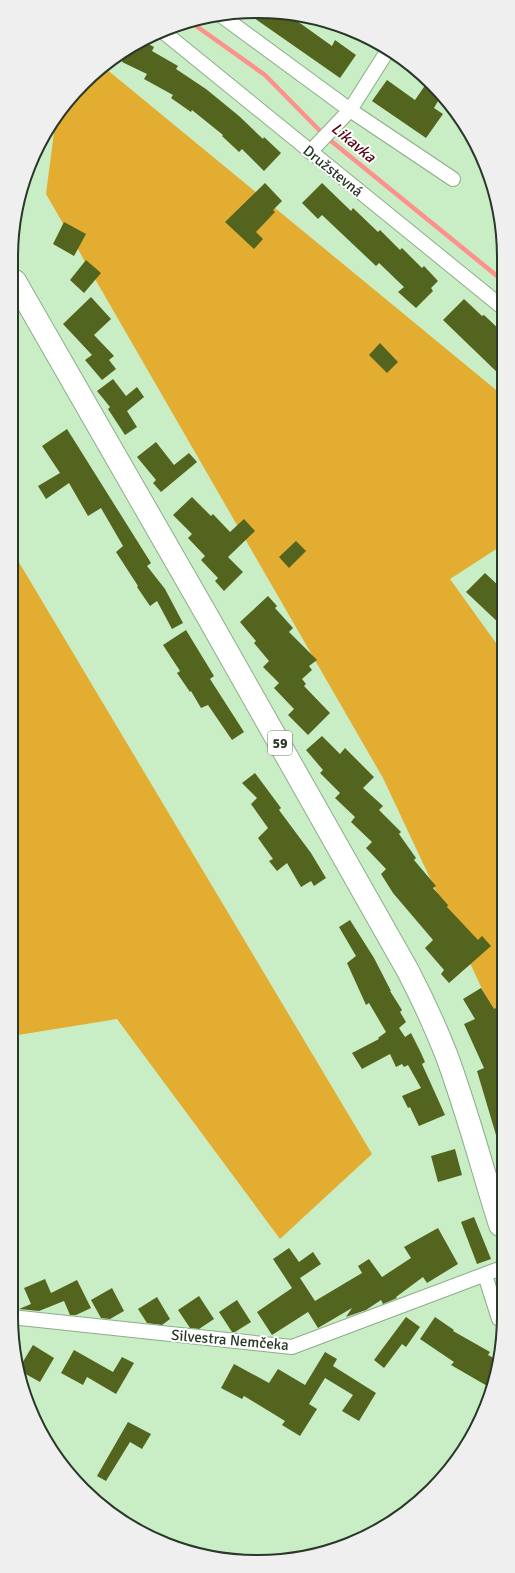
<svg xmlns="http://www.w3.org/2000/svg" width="515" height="1573" font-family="Signika,sans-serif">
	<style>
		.green { fill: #e3ad32 }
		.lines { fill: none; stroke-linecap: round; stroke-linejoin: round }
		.stream { stroke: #fc918d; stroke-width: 4.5 }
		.building { fill: #52641e }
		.minor-casing { stroke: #8bae88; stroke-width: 16 }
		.primary-casing { stroke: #8bae88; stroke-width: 24 }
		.minor { stroke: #fff; stroke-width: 14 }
		.primary { stroke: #fff; stroke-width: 22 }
		.labels { text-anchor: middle; stroke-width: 4; stroke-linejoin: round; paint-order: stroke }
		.shield { fill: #fff; stroke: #697468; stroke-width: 1 }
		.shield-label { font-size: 14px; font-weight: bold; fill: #293828 }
		.street-label { font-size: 15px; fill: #293828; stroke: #fff }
		.water-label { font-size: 16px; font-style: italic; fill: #59040f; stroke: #fff }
		.rim { fill: none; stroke: #293828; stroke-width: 2 }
	</style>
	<rect width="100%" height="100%" fill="#c9edc5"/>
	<!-- green -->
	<g class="green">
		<polygon points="105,68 501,394 501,546 450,579 501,650 500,1027 383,778 46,194 56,117"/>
		<polygon points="14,554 372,1154 280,1239 117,1019 12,1036"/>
	</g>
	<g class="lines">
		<!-- stream -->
		<polyline class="stream" points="192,23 265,75 325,136 502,280"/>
	</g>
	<!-- building -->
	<g class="building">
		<polygon points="251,16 290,16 332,46 335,40 356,55 340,78"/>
		<polygon points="145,42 154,47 152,51 178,66 176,69 206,89 239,116 263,139 264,137 281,153 264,171 242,149 239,152 222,136 223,135 192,110 191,112 171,98 173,95 144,79 147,74 122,62 126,50"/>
		<polygon points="387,80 415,100 426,84 442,94 434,108 443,114 426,138 372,101"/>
		<polygon points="265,183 282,201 273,210 275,212 256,232 263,239 254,249 225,222"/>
		<polygon points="322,183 351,211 353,208 378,232 380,230 400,250 402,248 422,268 424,266 438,281 431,288 433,291 416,308 398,292 404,287 379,263 376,266 322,215 318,219 302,203"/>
		<polygon points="64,222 86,234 74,256 53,244"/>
		<polygon points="86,260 101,273 84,293 70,280"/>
		<polygon points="91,297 111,319 94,335 114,356 109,360 116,369 102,380 85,360 92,355 63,324"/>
		<polygon points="464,299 482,316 484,315 502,332 502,377 443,320"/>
		<polygon points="380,343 398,362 387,373 369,355"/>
		<polygon points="113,379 126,396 137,387 144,397 127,411 137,427 125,435 108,409 110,407 97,391"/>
		<polygon points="67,429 151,563 147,566 165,589 183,623 172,629 157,601 150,606 137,587 138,586 116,552 123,546 101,508 88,516 69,483 46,499 38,486 60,473 42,446"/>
		<polygon points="156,442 174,465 189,453 197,462 161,492 153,483 156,480 137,457"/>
		<polygon points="192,497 211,516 213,514 230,532 244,519 255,531 228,557 243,572 224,591 215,581 218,578 201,560 205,556 188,538 192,534 173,515"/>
		<polygon points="296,541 306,551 289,568 279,557"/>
		<polygon points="485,573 501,588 501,625 466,592"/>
		<polygon points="268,596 277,606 275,608 293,628 289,632 317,660 309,666 312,670 302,679 306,684 304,686 330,713 308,735 288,715 294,709 274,688 279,683 263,667 269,661 254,643 256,641 240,622"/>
		<polygon points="186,630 214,676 210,679 244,732 232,740 208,705 201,708 191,691 190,692 177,673 180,671 163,645"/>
		<polygon points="322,736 340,754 345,748 374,777 363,788 383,806 379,810 401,832 399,834 416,858 414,860 436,886 433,888 448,905 447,907 478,940 482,936 491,946 449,983 441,974 444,970 425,948 433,940 393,893 381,874 386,869 366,848 372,842 351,822 355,817 335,798 340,793 320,773 323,770 306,750"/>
		<polygon points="255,773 281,808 279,810 311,853 326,878 314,886 311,881 301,887 287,863 277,871 269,861 273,859 258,838 268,828 251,804 257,798 242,783"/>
		<polygon points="350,920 374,958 391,991 390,991 402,1010 400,1012 406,1022 399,1028 405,1037 411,1033 421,1053 425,1062 422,1064 445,1115 419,1126 410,1107 408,1108 402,1096 421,1088 408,1065 404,1067 402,1064 396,1067 390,1054 362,1069 352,1053 379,1039 378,1038 386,1032 369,1003 366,1005 347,963 356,956 339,927"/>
		<polygon points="481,988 494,1009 500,1006 500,1134 496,1135 477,1071 484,1068 464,1024 475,1019 463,999"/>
		<polygon points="455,1149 462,1175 438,1182 431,1156"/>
		<polygon points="474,1217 491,1259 477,1264 461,1222"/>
		<polygon points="438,1228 458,1264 427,1283 423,1277 396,1297 397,1298 383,1304 381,1300 366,1310 346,1317 352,1308 318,1328 308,1312 272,1335 257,1312 292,1288 273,1259 289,1248 299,1262 313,1252 321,1264 300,1278 315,1301 362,1273 358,1266 369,1259 382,1277 411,1258 404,1247"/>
		<polygon points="45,1279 51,1293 77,1280 91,1308 76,1315 70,1315 64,1301 39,1311 19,1309 31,1304 24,1288"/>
		<polygon points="112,1288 124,1311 110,1319 101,1318 91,1300"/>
		<polygon points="199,1296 214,1319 199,1329 190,1328 178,1310"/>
		<polygon points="157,1297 170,1319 162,1325 147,1323 138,1309"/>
		<polygon points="237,1300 251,1322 235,1332 232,1332 219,1312"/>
		<polygon points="406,1317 420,1327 406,1347 402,1344 384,1368 374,1360"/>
		<polygon points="435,1317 454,1330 453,1331 490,1352 488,1355 499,1361 489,1387 451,1365 454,1362 420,1339"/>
		<polygon points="33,1345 54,1358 40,1382 22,1372 21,1365"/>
		<polygon points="74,1350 113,1372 122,1357 134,1363 116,1394 87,1377 83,1385 61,1373"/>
		<polygon points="325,1352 337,1359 333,1366 376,1393 359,1421 342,1411 353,1395 325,1378 309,1404 317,1409 300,1436 282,1425 285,1421 244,1396 242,1399 221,1388 234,1364 269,1383 278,1369 305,1385"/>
		<polygon points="128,1422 151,1434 142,1449 130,1442 106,1481 97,1476"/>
	</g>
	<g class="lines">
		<defs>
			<g id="minor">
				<polyline points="222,16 350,110 310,152"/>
				<polyline points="166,34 502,307"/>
				<polyline points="388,50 350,110 453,179"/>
				<polyline points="485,1275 499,1319"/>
				<polyline points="11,1317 292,1347 499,1269"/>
			</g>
			<path id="primary" d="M15,281L209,619L408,971C422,998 435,1026 446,1054C467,1110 482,1168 500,1225"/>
		</defs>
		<!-- minor casing -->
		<use href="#minor" class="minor-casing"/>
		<!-- primary casing -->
		<use href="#primary" class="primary-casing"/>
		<!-- minor -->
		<use href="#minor" class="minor"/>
		<!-- primary -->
		<use href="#primary" class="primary"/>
	</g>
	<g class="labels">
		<!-- shield labels -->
		<rect class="shield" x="268" y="731" width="24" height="24" rx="3"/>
		<g class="shield-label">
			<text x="280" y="748">59</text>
		</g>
		<!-- street labels -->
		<g class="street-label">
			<text transform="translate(333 171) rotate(39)" y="5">Družstevná</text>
			<text transform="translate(230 1340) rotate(5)" y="5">Silvestra Nemčeka</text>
		</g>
		<!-- water labels -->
		<g class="water-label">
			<text transform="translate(354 142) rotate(40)" y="6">Likavka</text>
		</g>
	</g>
	<!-- crop -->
	<path d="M0 0H515V1573H0ZM257 18H258A239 239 0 0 1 497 257V1316A239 239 0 0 1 258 1555H257A239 239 0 0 1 18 1316V257A239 239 0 0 1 257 18Z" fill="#eeefee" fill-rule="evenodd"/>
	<path class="rim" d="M257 18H258A239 239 0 0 1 497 257V1316A239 239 0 0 1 258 1555H257A239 239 0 0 1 18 1316V257A239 239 0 0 1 257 18Z"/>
</svg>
